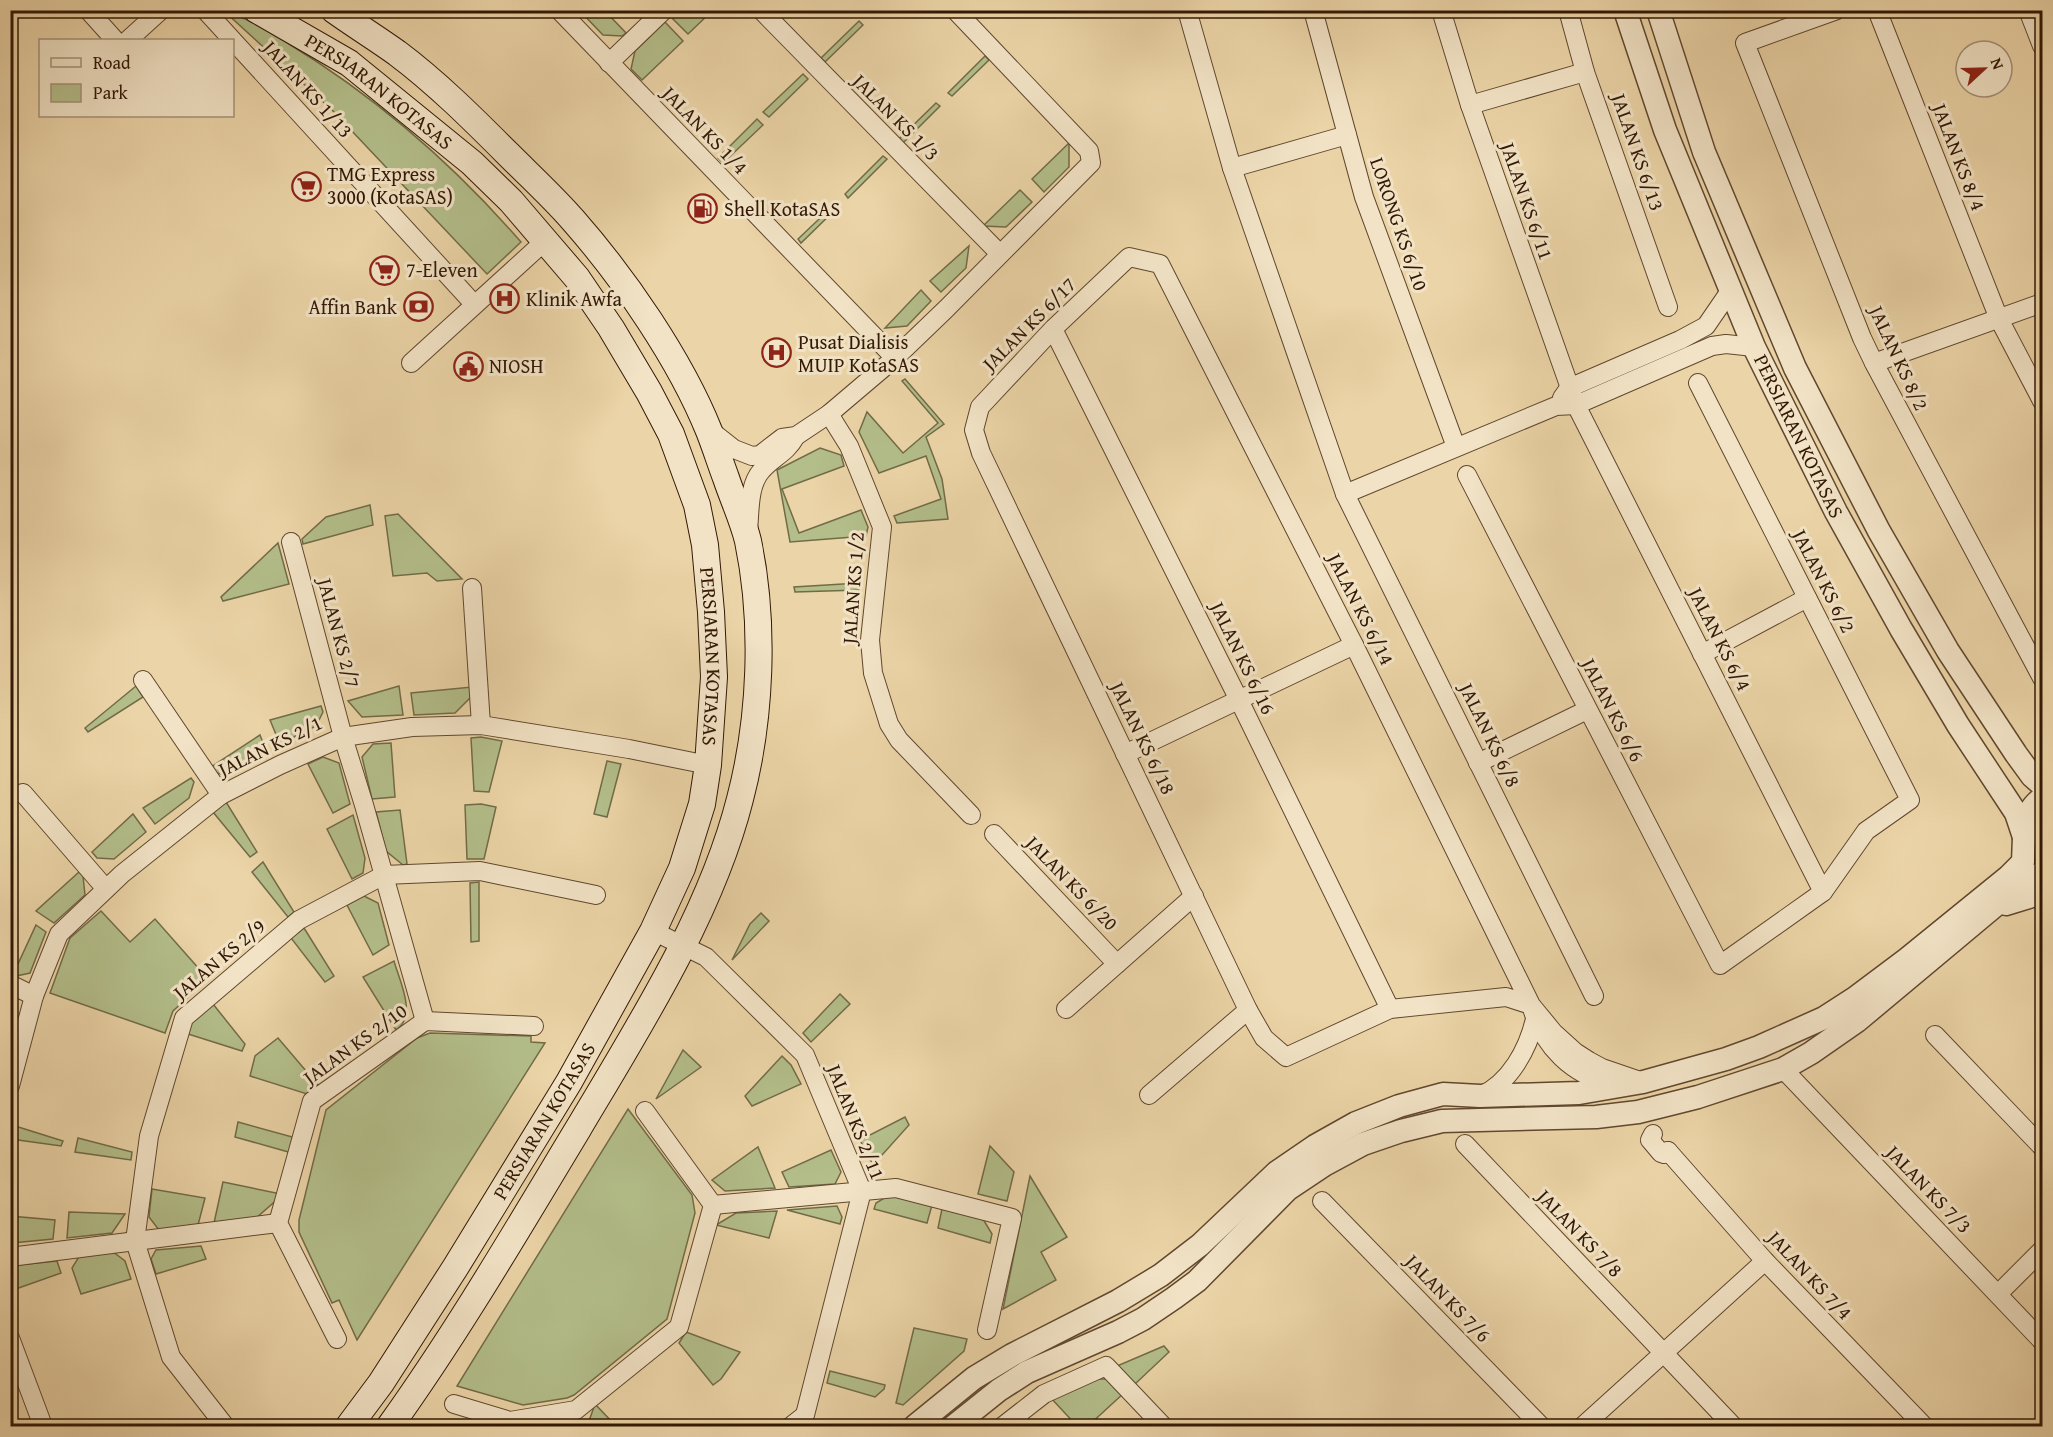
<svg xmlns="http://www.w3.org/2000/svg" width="2053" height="1437" font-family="'Gentium Book Plus',serif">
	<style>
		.green { fill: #b3be8a; stroke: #726b48; stroke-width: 1.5 }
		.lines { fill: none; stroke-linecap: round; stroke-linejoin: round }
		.minor-casing { stroke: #60472e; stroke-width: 20 }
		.tertiary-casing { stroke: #60472e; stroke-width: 25 }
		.secondary-casing { stroke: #321805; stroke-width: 28 }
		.minor { stroke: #f2e3c6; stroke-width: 18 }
		.tertiary { stroke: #f2e3c6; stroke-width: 22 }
		.secondary { stroke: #f2e3c6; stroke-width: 26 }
		.labels { text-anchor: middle; stroke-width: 6; stroke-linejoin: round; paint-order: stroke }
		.street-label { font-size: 20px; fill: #321805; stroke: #f2e3c6 }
		.poi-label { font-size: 20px; fill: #321805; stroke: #f2e3c6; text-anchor: start }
	</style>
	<rect width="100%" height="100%" fill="#ebd4a7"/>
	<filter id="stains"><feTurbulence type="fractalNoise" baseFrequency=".00333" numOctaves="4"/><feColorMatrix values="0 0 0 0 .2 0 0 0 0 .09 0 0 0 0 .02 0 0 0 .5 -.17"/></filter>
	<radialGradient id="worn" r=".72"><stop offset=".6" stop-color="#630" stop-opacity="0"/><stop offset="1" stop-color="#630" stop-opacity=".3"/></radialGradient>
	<!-- green -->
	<g class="green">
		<path d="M224,11C246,17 269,32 289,44C376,97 454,165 521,242L487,274L332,110Z"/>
		<polygon points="580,11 605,11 626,33 622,36 603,35"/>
		<polygon points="676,11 712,11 688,34 670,16"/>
		<polygon points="859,21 863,25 825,62 821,58"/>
		<polygon points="665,22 683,41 642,80 631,69 635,51"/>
		<polygon points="985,56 989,60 952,96 948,93"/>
		<polygon points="803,74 808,79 769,117 763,112"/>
		<polygon points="936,103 940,106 903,143 899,139"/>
		<polygon points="757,119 763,125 723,163 718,158"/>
		<polygon points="1069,143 1069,167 1044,192 1032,179"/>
		<polygon points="883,156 887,159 848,198 845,194"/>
		<polygon points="1020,190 1032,202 1006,227 983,226"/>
		<polygon points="837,202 840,205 801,243 798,239"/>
		<polygon points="969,246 966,268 941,292 930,281"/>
		<polygon points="921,290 931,301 907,326 885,328"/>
		<polygon points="905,379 944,424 926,437 942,479 948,519 897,523 894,516 941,499 926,456 879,473 859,432 867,412 903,453 938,423 902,381"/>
		<polygon points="820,448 841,455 844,466 782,489 799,533 861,510 868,527 866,536 790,542 777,470"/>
		<polygon points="370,505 373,525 303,544 302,539 326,517"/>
		<polygon points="398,514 462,579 437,581 427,573 393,576 385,516"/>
		<polygon points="278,543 289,584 223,601 221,597"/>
		<polygon points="859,583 859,590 795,592 794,587"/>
		<polygon points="136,686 143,697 88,732 85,728"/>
		<polygon points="399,686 403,715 362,717 348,701"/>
		<polygon points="472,687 473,695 455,713 414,715 411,693"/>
		<polygon points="321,706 323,712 316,726 280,744 270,720"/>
		<polygon points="260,735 267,753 227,776 214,772 211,767"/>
		<polygon points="481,737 502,741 489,792 474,791 471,738"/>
		<polygon points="391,743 395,797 372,799 362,757 373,744"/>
		<polygon points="323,757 339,763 350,804 333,813 308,764"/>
		<polygon points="607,761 621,764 607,817 594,814"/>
		<polygon points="191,778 194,782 189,798 155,824 143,808"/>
		<polygon points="226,802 257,852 250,857 213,812"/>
		<polygon points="481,804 496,807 484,859 467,859 465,805"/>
		<polygon points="400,810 407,864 403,865 386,851 376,812"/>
		<polygon points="133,814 146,832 114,859 97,858 92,852"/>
		<polygon points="353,815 365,858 363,873 352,879 327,829"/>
		<polygon points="263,862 294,912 288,917 252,872"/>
		<polygon points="79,872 83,876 85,895 54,923 36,911"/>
		<polygon points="479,882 479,941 471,942 470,883"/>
		<polygon points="364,896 378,903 389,945 373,955 347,905"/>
		<polygon points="101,911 130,942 155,919 208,979 173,1011 165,1033 50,993 70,938"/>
		<polygon points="761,913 769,921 732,960 750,924"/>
		<polygon points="36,925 46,932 30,973 12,977"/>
		<polygon points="304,928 334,976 325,982 291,938"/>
		<path d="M394,961C399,980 418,1016 396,1030L363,977Z"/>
		<polygon points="840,994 850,1004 811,1042 803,1033"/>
		<polygon points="213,1004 245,1044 242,1051 188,1034 191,1022"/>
		<polygon points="430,1033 531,1036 531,1042 545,1043 357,1340 339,1300 332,1303 299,1232 299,1220 326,1110 417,1038"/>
		<polygon points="278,1038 318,1085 307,1094 250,1076 255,1056"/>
		<polygon points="683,1050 701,1067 656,1099"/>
		<polygon points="782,1056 791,1065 801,1084 752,1106 745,1096"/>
		<polygon points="628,1109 692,1195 695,1213 667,1319 574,1395 567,1398 523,1405 457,1386"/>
		<polygon points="905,1117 909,1125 874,1164 870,1160 860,1140"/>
		<polygon points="238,1122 296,1138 292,1153 235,1137"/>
		<polygon points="12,1125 63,1141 61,1146 11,1139"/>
		<polygon points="78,1138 132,1152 131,1160 75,1152"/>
		<polygon points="990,1146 1014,1172 1007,1201 978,1194"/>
		<polygon points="758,1147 775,1188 725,1191 712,1180"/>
		<polygon points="831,1150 841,1172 835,1184 789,1187 782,1172"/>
		<polygon points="1030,1176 1067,1237 1041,1252 1056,1280 1003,1309"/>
		<polygon points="223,1182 281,1194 280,1197 256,1218 214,1223"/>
		<polygon points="152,1189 205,1198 198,1225 159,1230 149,1217"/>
		<polygon points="891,1194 932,1205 927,1223 874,1209 876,1203"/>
		<polygon points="837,1206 842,1217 840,1224 787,1210"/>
		<polygon points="942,1209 983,1219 992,1234 990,1243 938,1228"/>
		<polygon points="777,1211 769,1238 716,1225 736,1213"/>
		<polygon points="69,1212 125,1214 112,1233 67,1238"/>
		<polygon points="10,1216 55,1220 53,1239 12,1243 11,1242"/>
		<polygon points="201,1246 206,1259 156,1274 151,1259 156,1250"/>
		<polygon points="112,1251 125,1261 131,1279 81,1294 72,1268 80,1255"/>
		<polygon points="57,1261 61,1273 13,1290 10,1277 18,1265"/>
		<polygon points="914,1328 967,1339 964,1351 903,1405 896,1403"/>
		<polygon points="686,1332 740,1352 721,1379 713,1385 679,1343"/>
		<polygon points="1164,1346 1169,1352 1134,1385 1117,1366"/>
		<polygon points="830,1371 885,1385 884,1389 875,1397 827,1383"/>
		<polygon points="1090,1379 1113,1379 1125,1392 1088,1426 1077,1426 1050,1397"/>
		<polygon points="595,1404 616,1426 592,1426 589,1421"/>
	</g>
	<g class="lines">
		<defs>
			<g id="minor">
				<polyline points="88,10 115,40"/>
				<polyline points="205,10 474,304"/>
				<polyline points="559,10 895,358"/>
				<polyline points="761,10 1000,254"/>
				<polyline points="1187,10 1232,168 1345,494 1594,996"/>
				<polyline points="1313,10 1364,197 1456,447"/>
				<polyline points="1441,10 1470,105 1576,405 1823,892"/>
				<polyline points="1568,10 1585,72 1668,307"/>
				<polyline points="1837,10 1745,43 1862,338 1874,363 2042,678"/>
				<polyline points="1877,10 1999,319 2042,401"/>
				<polyline points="2028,10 2042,46"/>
				<polyline points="128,40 161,10"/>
				<polyline points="609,63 664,10"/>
				<polyline points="1470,105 1585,72"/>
				<polyline points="1232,168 1347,135"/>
				<polyline points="1053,329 1239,700 1390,1009"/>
				<polyline points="411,363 545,241"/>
				<polyline points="1874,363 2042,303"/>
				<polyline points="1562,398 1569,388 1680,340 1706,326 1730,291"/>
				<polyline points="829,414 849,446 882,527 870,640 873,673 889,724 899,740 971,815"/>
				<polyline points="710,430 734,449 752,456 760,455 782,438 796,436 829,414 895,358 946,309 1091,163 1089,151 955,10"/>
				<polyline points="1467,475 1720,965 1823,892 1866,831 1910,800 1698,383"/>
				<polyline points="1345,494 1556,406 1576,405 1712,346 1726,344 1754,347"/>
				<path d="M748,531C750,512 748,485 762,470C774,456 786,454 796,436"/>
				<polyline points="291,542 343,737 364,805 425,1021"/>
				<polyline points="472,588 481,725"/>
				<polyline points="1702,654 1807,598"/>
				<polyline points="143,680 221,795"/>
				<polyline points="1125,754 1354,645"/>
				<polyline points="1478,763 1587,710"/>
				<polyline points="23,793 106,889"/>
				<polyline points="994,834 1117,964"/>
				<polyline points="653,931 706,957 805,1055 862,1191 805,1415 791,1426"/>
				<polyline points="10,984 34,996"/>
				<polyline points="1066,1009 1194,896"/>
				<polyline points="1935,1035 2042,1147"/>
				<polyline points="1783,1069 2042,1341"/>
				<path d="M1614,1085C1572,1075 1543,1047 1531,1005L1354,645L1160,264L1129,257L1053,329L980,407L974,430L981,453L1248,1010L1264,1038L1286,1057L1390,1009L1506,997L1531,1005L1554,1033L1575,1052L1589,1061L1602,1068L1643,1082"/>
				<polyline points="10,1086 34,996 59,934 122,874 221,795 280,765 343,737 412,727 481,725 629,749 708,765"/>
				<polyline points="1149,1095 1248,1010"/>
				<path d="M1480,1096C1510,1083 1528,1049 1535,1019"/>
				<polyline points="1653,1134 1650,1140 1661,1153 1664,1154 1668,1151"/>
				<polyline points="1465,1144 1733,1426"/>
				<polyline points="1668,1151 1765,1261 1924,1426"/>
				<polyline points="1322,1201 1541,1426"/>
				<polyline points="713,1205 896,1188 1012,1218 987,1330"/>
				<polyline points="10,1257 278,1223"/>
				<polyline points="1998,1294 2042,1250"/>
				<polyline points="10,1338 43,1426"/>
				<polyline points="337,1339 278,1223 312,1101 425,1021 534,1026"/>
				<polyline points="454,1404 510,1421 576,1410 679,1327 713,1205 645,1111"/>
				<polyline points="225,1426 171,1357 135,1241 149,1136 184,1018 299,920 384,875 480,871 596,895"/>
				<polyline points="1003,1426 1044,1394 1106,1366 1163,1426"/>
				<polyline points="1583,1426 1765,1261"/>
			</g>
			<g id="tertiary">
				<polyline points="1658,10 1704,152 1795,368 1879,531 1948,651 2016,754 2032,776 2042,785"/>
				<path d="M2024,838C2023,821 2029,808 2042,798"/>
				<polyline points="2006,904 2032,896 2042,895"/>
				<polyline points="915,1426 974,1378 1012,1355 1118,1301 1161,1275 1200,1245 1277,1172 1315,1146 1356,1123 1399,1106 1443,1094 1480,1096 1579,1093 1643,1082 1726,1059 1759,1047 1824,1018 1855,998 1907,959 2008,877 2023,862 2024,837 2016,813 1958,725 1901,629 1836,512 1754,347 1665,130 1625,10"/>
				<polyline points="954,1426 999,1390 1027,1372 1118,1332 1143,1319 1174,1298 1197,1281 1288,1189 1324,1165 1363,1144 1401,1131 1442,1121 1596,1117 1638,1112 1698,1097 1783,1069 1811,1053 1857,1021 2009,894 2033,877 2042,873"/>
			</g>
			<g id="secondary">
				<path id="s1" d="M257,10L349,63L472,163L511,201L577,278L611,328L649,392L671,434L697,505L705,545L711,612L714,677L708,765L702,804L682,868L653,931L569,1082L455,1268L381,1383L349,1426"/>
				<path d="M334,10C355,25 376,38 397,53C437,83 473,119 508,154C530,176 553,197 573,220C624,278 680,359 709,431C715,446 720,462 726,478C733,499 743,520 748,541C765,623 761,719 740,799C711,914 638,1028 578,1129C517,1230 458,1331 390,1426"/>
			</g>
		</defs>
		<!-- minor casing -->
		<use href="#minor" class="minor-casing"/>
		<!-- tertiary casing -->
		<use href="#tertiary" class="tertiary-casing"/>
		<!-- secondary casing -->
		<use href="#secondary" class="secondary-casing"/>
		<!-- minor -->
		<use href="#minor" class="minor"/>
		<!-- tertiary -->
		<use href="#tertiary" class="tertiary"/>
		<!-- secondary -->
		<use href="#secondary" class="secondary"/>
	</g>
	<!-- icons -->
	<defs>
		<symbol id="supermarket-ring" viewBox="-11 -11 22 22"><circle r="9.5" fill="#f2e3c6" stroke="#8f2418" stroke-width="1.5"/><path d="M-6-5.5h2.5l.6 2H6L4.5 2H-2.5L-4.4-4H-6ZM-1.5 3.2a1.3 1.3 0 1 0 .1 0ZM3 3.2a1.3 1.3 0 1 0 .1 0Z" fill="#8f2418"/></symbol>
		<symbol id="fuel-ring" viewBox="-11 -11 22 22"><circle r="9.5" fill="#f2e3c6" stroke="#8f2418" stroke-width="1.5"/><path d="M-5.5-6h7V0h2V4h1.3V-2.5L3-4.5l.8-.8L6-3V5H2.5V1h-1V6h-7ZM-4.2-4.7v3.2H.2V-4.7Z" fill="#8f2418"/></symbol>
		<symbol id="hospital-ring" viewBox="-11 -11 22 22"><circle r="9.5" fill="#f2e3c6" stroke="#8f2418" stroke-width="1.5"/><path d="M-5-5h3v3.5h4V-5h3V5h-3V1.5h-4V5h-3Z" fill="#8f2418"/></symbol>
		<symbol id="bank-ring" viewBox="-11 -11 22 22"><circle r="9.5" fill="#f2e3c6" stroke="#8f2418" stroke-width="1.5"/><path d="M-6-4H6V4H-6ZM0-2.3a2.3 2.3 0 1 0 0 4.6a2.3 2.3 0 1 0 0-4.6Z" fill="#8f2418"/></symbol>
		<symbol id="civic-ring" viewBox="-11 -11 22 22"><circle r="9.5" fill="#f2e3c6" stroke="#8f2418" stroke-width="1.5"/><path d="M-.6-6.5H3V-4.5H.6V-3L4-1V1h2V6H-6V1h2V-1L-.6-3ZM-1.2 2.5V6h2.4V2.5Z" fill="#8f2418"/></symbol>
	</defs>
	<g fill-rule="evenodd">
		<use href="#supermarket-ring" x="290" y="170" width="33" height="33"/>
		<use href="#fuel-ring" x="686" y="192" width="33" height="33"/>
		<use href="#supermarket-ring" x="368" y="254" width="33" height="33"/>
		<use href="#hospital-ring" x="488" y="282" width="33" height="33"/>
		<use href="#bank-ring" x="402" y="290" width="33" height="33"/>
		<use href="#hospital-ring" x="760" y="336" width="33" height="33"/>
		<use href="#civic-ring" x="452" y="350" width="33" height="33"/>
	</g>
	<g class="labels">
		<!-- street labels -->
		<g class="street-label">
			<text transform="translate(308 89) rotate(48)" y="7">JALAN KS 1/13</text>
			<text dy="7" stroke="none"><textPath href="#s1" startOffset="147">PERSIARAN KOTASAS</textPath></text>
			<text transform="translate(896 117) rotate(45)" y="7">JALAN KS 1/3</text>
			<text transform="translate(705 130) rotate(46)" y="7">JALAN KS 1/4</text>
			<text transform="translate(1638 152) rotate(71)" y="7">JALAN KS 6/13</text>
			<text transform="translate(1959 157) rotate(69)" y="7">JALAN KS 8/4</text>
			<text transform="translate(1527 201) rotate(71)" y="7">JALAN KS 6/11</text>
			<text transform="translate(1399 224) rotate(71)" y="7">LORONG KS 6/10</text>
			<text transform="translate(1029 324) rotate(-45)" y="7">JALAN KS 6/17</text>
			<text transform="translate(1899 358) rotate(65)" y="7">JALAN KS 8/2</text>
			<text transform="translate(1799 436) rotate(64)" y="7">PERSIARAN KOTASAS</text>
			<text transform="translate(1824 581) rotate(63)" y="7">JALAN KS 6/2</text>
			<text transform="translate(853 588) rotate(-86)" y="7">JALAN KS 1/2</text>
			<text transform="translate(1361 609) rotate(63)" y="7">JALAN KS 6/14</text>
			<text transform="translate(339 633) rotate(75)" y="7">JALAN KS 2/7</text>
			<text transform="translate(1720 639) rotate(63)" y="7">JALAN KS 6/4</text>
			<text dy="7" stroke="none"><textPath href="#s1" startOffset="831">PERSIARAN KOTASAS</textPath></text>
			<text transform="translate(1243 658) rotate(64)" y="7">JALAN KS 6/16</text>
			<text transform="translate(1613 710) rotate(63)" y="7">JALAN KS 6/6</text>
			<text transform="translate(1490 735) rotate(64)" y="7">JALAN KS 6/8</text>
			<text transform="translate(1143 738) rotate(64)" y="7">JALAN KS 6/18</text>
			<text transform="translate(270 746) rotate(-26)" y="7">JALAN KS 2/1</text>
			<text transform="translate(1072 883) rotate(46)" y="7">JALAN KS 6/20</text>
			<text transform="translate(219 959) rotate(-40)" y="7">JALAN KS 2/9</text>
			<text transform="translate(355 1044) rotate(-36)" y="7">JALAN KS 2/10</text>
			<text transform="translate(544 1121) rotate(-59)" y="7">PERSIARAN KOTASAS</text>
			<text transform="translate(856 1122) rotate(68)" y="7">JALAN KS 2/11</text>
			<text transform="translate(1929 1189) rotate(46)" y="7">JALAN KS 7/3</text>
			<text transform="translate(1580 1233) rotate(46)" y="7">JALAN KS 7/8</text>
			<text transform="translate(1810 1275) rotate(47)" y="7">JALAN KS 7/4</text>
			<text transform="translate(1448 1298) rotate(46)" y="7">JALAN KS 7/6</text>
		</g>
		<!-- poi labels -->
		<g class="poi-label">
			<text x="327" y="181">TMG Express<tspan x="327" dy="23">3000 (KotaSAS)</tspan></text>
			<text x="724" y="216">Shell KotaSAS</text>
			<text x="406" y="277">7-Eleven</text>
			<text x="526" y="306">Klinik Awfa</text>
			<text x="397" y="314" text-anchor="end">Affin Bank</text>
			<text x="798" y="349">Pusat Dialisis<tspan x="798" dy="23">MUIP KotaSAS</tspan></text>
			<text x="489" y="373">NIOSH</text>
		</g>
	</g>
	<!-- margin -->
	<rect width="2053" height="1437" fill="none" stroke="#ebd4a7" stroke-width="36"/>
	<rect x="12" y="12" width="2029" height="1413" fill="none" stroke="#321805" stroke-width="3"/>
	<rect x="18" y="18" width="2017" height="1401" fill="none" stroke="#321805" stroke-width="1.5"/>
	<!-- legend -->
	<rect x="39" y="39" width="195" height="78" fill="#f2e3c6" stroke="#a59279" stroke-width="1.5"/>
	<rect x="51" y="58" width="30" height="9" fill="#f2e3c6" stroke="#a59279" stroke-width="1.5"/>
	<text x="93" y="69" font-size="18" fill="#321805">Road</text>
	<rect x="51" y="84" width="30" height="18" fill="#b3be8a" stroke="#a59279" stroke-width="1.5"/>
	<text x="93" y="99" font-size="18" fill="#321805">Park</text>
	<!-- north arrow -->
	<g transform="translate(1984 69) rotate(68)"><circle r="28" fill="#f2e3c6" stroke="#a59279" stroke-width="1.5"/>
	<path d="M0-4.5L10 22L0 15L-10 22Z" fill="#8f2418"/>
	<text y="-9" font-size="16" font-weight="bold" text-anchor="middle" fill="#321805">N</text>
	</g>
	<rect width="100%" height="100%" filter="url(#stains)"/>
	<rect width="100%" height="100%" fill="url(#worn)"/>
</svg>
